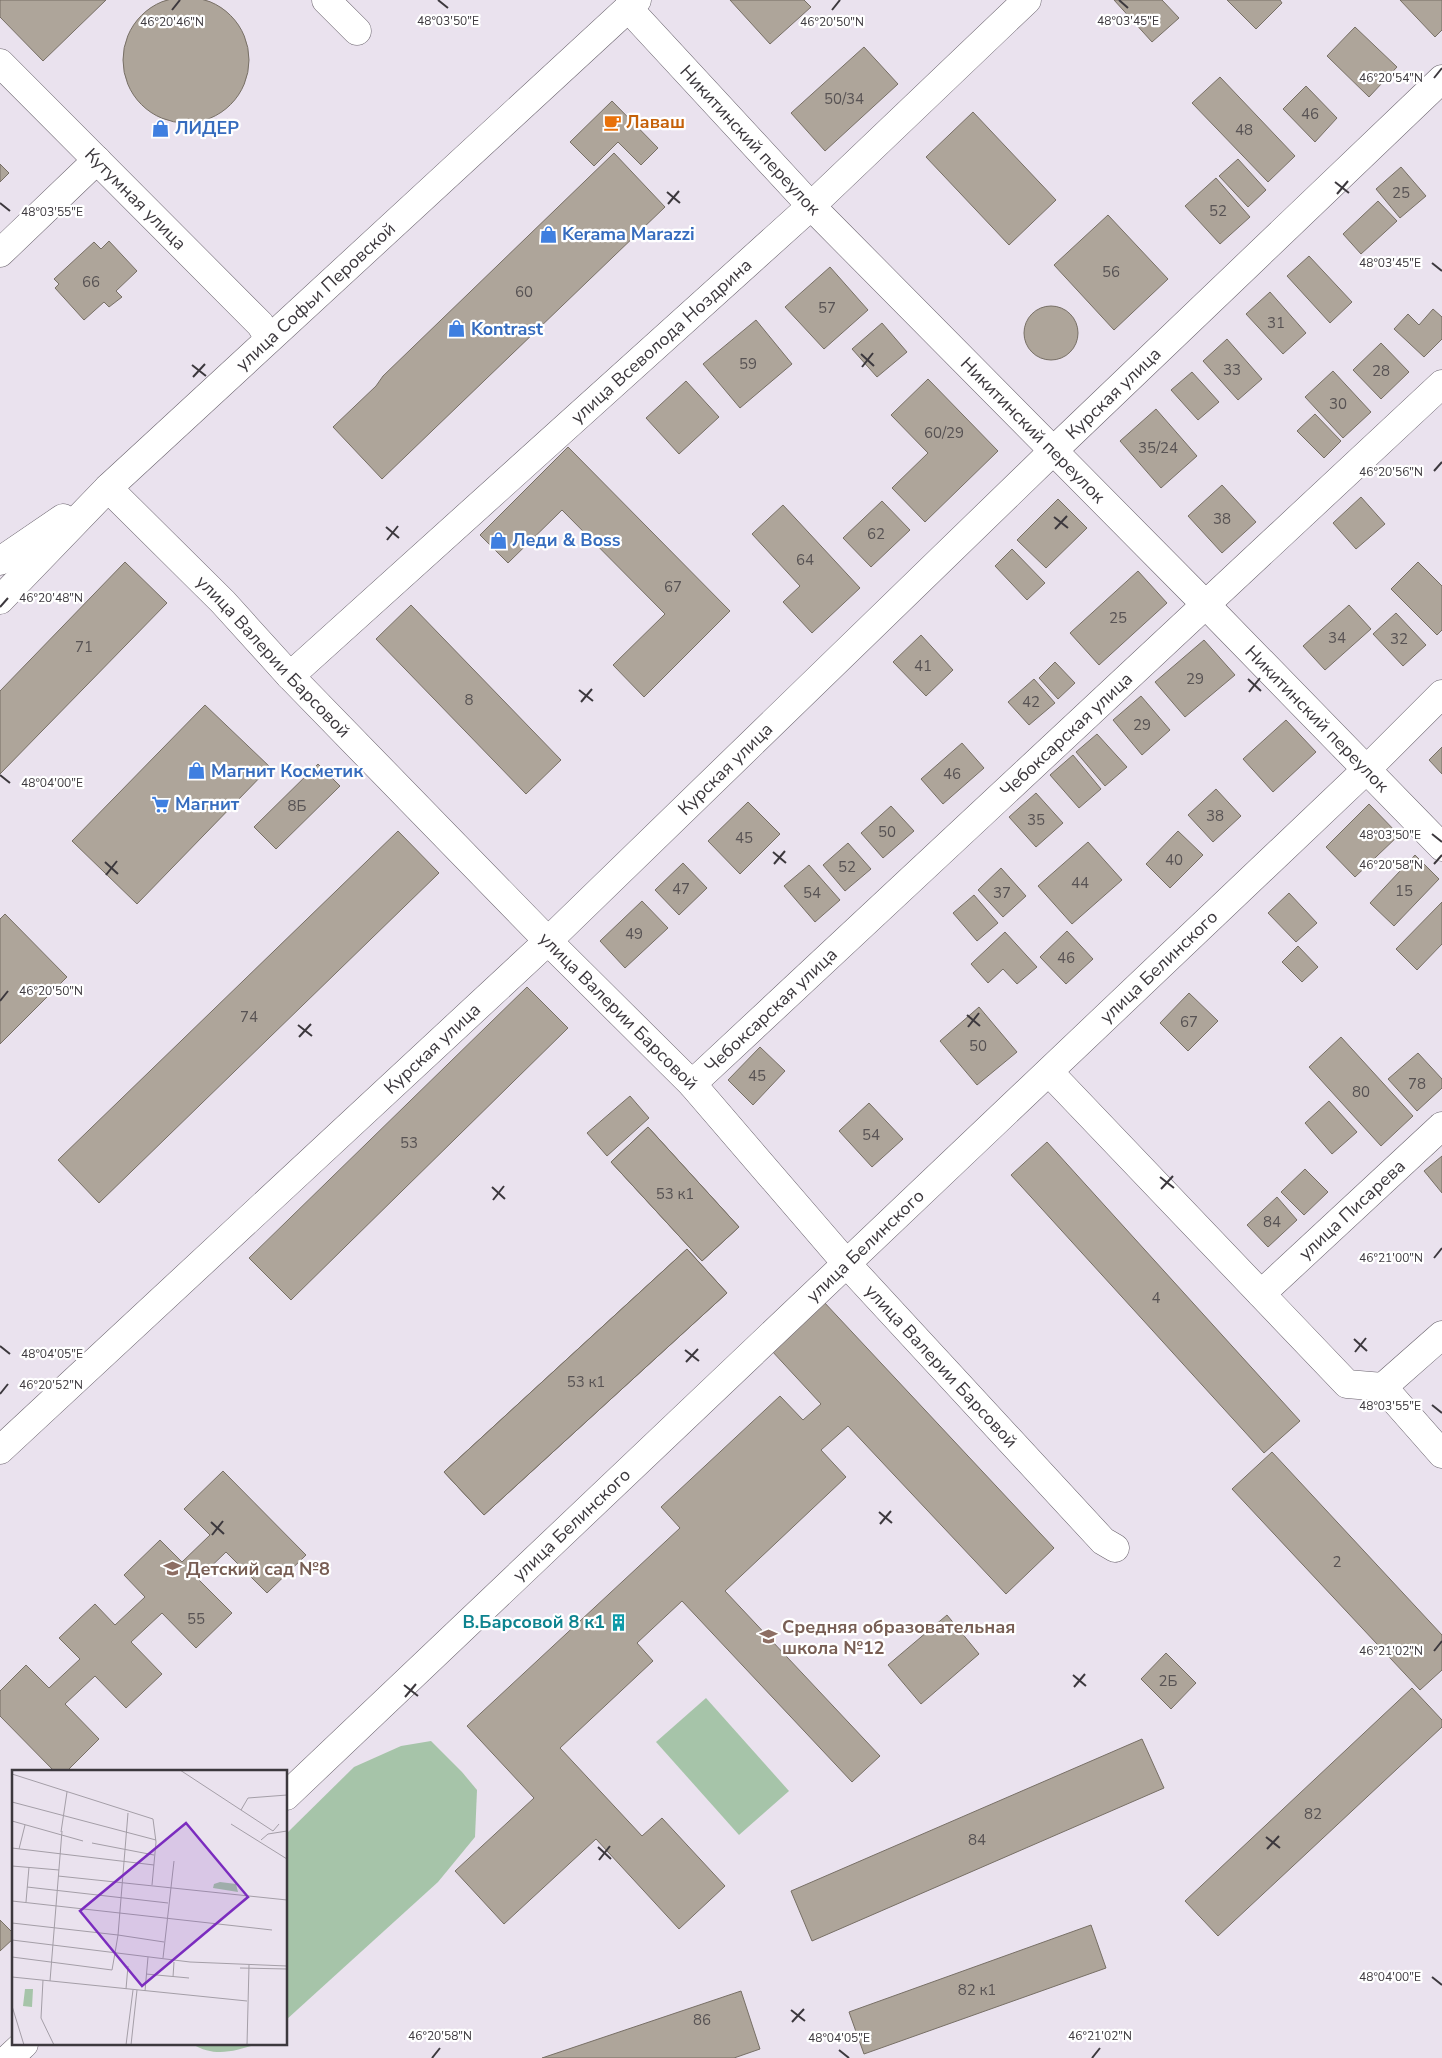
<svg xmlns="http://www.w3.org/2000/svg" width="1442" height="2058" font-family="'Nunito Sans',sans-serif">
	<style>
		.green { fill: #a6c4a9 }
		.building { fill: #aea59a; stroke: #776f65 }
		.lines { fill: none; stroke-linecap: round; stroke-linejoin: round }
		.street-casing { stroke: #68616b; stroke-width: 29 }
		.secondary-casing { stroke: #68616b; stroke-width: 29 }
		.street { stroke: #fff; stroke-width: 28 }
		.secondary { stroke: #fff; stroke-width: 28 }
		.ticks { fill: none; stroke: #3c383d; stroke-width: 2 }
		.labels { text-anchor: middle; stroke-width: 4.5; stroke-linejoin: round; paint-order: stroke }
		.number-label { font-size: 15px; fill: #585354 }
		.food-label { font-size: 18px; font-weight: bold; fill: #c56008; stroke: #fff; text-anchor: start }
		.shop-label { font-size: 18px; font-weight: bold; fill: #366cbe; stroke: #fff; text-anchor: start }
		.street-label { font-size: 18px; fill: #3c383d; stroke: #fff }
		.education-label { font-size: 18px; font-weight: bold; fill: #785e54; stroke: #fff; text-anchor: start }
		.culture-label { font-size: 18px; font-weight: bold; fill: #0d838f; stroke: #fff; text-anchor: end }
		.inset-road { fill: none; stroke: #a49ea7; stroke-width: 1 }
		.view { fill: #7b2cbf; fill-opacity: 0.15; stroke: #7b2cbf; stroke-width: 2.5 }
		.inset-edge { fill: none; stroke: #3c383d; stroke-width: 2.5 }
		.ticks-label { font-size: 12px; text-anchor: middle; fill: #3c383d; stroke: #fff; stroke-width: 4.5; stroke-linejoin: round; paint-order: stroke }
	</style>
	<rect width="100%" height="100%" fill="#eae2ee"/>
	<!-- green -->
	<g class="green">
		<polygon points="706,1698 789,1791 739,1835 656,1742"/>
		<polygon points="431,1741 462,1772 477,1790 475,1837 438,1882 286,2020 286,1834 354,1767 401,1746"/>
		<path d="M192,2044H258C234,2051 216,2058 192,2044Z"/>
	</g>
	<!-- building -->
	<g class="building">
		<circle cx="186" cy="60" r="63"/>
		<polygon points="0,0 106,0 43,61 0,17"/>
		<polygon points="730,0 804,0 811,7 770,44"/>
		<polygon points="1114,0 1162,0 1179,18 1152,42"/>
		<polygon points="1227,0 1280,0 1282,3 1256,29"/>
		<polygon points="1400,0 1442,0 1442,30 1435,37"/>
		<polygon points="1355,27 1397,67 1369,97 1327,56"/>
		<polygon points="864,47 898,84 825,151 791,113"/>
		<polygon points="1220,77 1295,156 1268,182 1192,103"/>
		<polygon points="1306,86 1337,118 1315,142 1283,109"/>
		<polygon points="612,101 658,148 641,165 618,142 594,166 570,142"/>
		<polygon points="973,112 1056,200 1009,245 926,157"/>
		<polygon points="614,153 665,207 382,479 333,427 376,386 383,376"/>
		<polygon points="1238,159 1266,190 1248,207 1219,176"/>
		<polygon points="0,164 9,173 0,182"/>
		<polygon points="1401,167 1426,196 1400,218 1376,189"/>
		<polygon points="1216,178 1250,217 1220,244 1185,206"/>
		<polygon points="1378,201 1397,221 1361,254 1343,234"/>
		<polygon points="1108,215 1168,279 1114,330 1054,265"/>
		<polygon points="109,241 137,271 116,291 122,297 109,307 104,302 84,320 55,288 59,284 54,279 94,242 101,249"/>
		<polygon points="1309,256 1352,302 1330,323 1287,276"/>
		<polygon points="830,267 868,310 824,349 785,307"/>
		<polygon points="1270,292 1306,333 1283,354 1246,314"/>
		<circle cx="1051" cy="333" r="27"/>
		<polygon points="1433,309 1442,317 1442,339 1424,357 1394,329 1408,314 1419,325"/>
		<polygon points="756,320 792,364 740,408 703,364"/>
		<polygon points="882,323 907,352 877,377 852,349"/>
		<polygon points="1227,339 1262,379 1238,400 1203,361"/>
		<polygon points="1381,343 1409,372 1381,399 1353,370"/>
		<polygon points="1333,371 1371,412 1343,438 1305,397"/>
		<polygon points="1192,372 1219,402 1198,420 1171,390"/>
		<polygon points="928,379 998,451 925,522 892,488 928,453 891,415"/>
		<polygon points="686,381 719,417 679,454 646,418"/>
		<polygon points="1156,409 1197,456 1161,488 1120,441"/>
		<polygon points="1315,414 1341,441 1324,458 1297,431"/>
		<polygon points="568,447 730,611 644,697 613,665 665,614 562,510 508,563 480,535"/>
		<polygon points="1222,485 1256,522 1222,553 1188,516"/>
		<polygon points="1361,497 1385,524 1356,549 1333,523"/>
		<polygon points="1058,499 1087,528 1046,568 1017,540"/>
		<polygon points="882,501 910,530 871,567 843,538"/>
		<polygon points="783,505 860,588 812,633 783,602 800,586 752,534"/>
		<polygon points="1012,549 1045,583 1027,600 995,566"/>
		<polygon points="125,562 167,603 0,774 0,691"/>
		<polygon points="1418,562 1442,586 1442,630 1437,635 1391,589"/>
		<polygon points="1138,571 1167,603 1099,665 1070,633"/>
		<polygon points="411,605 561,760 526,794 376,639"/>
		<polygon points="1349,605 1371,629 1325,670 1303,646"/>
		<polygon points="1396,613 1426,645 1403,666 1373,634"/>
		<polygon points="921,635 953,670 926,696 893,662"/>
		<polygon points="1204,640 1235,675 1185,717 1155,682"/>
		<polygon points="1055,662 1075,683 1058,699 1039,678"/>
		<polygon points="1034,679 1055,703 1029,725 1008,702"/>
		<polygon points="1141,696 1170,730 1142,755 1113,720"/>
		<polygon points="205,705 270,767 137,904 72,841"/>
		<polygon points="1286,720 1316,752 1273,792 1243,759"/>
		<polygon points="1097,734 1127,767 1105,786 1076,752"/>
		<polygon points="962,743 984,768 943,804 921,779"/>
		<polygon points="1442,747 1442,774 1429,760"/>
		<polygon points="1073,755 1101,789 1079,808 1050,775"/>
		<polygon points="318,764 340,786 276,849 254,827"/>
		<polygon points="1216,789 1241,816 1213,842 1188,815"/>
		<polygon points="1036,793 1063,823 1036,847 1009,817"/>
		<polygon points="748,802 780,834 740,874 708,841"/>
		<polygon points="1369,804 1399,835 1355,877 1326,847"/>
		<polygon points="891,806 914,831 883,858 861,833"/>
		<polygon points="398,831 439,873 99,1203 58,1160"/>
		<polygon points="1178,831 1203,855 1170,888 1146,864"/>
		<polygon points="1088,842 1122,880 1072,924 1038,886"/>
		<polygon points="848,843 871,869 845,891 823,865"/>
		<polygon points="1415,855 1439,879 1394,926 1370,903"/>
		<polygon points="683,863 707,888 679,915 655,890"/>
		<polygon points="809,865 840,900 815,922 784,886"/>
		<polygon points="1001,868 1026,896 1003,917 978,890"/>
		<polygon points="1289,893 1317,923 1296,942 1268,913"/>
		<polygon points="974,895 998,923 977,941 953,913"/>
		<polygon points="642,901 668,928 625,968 600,941"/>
		<polygon points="1442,902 1442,944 1417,970 1396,949"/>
		<polygon points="5,914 67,977 0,1044 0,919"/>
		<polygon points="1067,931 1093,959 1066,984 1040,957"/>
		<polygon points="1005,932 1037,967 1017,984 1003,969 988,983 971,964"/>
		<polygon points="1298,946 1318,967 1302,982 1282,962"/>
		<polygon points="527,987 568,1028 291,1300 249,1258"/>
		<polygon points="1189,993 1218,1021 1188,1051 1160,1023"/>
		<polygon points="979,1007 1017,1052 977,1085 940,1041"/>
		<polygon points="1341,1037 1413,1116 1381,1146 1309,1067"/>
		<polygon points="760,1047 785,1071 753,1105 728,1080"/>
		<polygon points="1418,1053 1442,1079 1442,1088 1417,1111 1388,1079"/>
		<polygon points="630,1096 649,1118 607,1156 587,1133"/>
		<polygon points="1329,1101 1357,1132 1332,1154 1305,1123"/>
		<polygon points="869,1103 903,1139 872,1167 839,1131"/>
		<polygon points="648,1127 739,1227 702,1261 611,1162"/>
		<polygon points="648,1127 739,1227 702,1261 611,1162"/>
		<polygon points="1047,1142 1300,1421 1264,1453 1011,1175"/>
		<polygon points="1442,1156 1442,1193 1424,1171"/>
		<polygon points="1305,1169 1328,1192 1304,1215 1281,1192"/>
		<polygon points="1277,1197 1297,1220 1268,1247 1247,1225"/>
		<polygon points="687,1249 727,1293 484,1515 444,1472"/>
		<polygon points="687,1249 727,1293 484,1515 444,1472"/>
		<polygon points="823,1301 1054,1548 1006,1594 848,1426 821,1450 846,1477 725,1591 880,1756 852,1782 682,1601 637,1643 653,1661 560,1748 642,1836 662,1818 725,1886 679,1929 596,1839 504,1924 455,1871 534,1798 467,1726 680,1528 661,1507 780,1396 803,1420 821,1404 771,1350"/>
		<polygon points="1272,1452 1442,1635 1442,1670 1420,1690 1232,1489"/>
		<polygon points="223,1471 306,1555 267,1593 226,1552 198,1579 232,1613 196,1648 162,1613 131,1642 162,1674 126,1708 95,1676 65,1704 99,1739 66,1772 55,1772 0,1716 0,1691 26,1665 49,1688 80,1659 59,1638 95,1604 115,1625 145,1597 124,1575 160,1540 182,1562 210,1535 184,1509"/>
		<polygon points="947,1615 979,1654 921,1704 888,1665"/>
		<polygon points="1166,1653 1196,1683 1171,1709 1141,1679"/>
		<polygon points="1412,1688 1442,1720 1442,1727 1218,1936 1185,1901"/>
		<polygon points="1142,1739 1164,1788 812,1941 791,1891"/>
		<polygon points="0,1920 14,1934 14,1938 0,1951"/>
		<polygon points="1091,1925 1106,1968 864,2054 849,2012"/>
		<polygon points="741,1991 760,2049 734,2058 542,2058"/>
	</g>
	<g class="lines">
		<defs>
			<g id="street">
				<polyline points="326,0 357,31"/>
				<path id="s1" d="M0,63L260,324L269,338"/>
				<polyline points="0,253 97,160"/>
				<path id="s2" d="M108,488L223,602L290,676L548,941L692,1084L846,1263L1103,1541L1115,1548"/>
				<path id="s3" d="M290,676L811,206"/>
				<polyline points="1049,1072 1347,1384 1383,1387 1442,1454"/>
				<path id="s4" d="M692,1084L1442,384"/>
				<path id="s5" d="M1261,1294L1442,1126"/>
				<polyline points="1383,1387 1442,1335"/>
				<path id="s6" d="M0,1450L548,941L1053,451L1442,79"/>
				<path id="s7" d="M286,1796L1366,770L1442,694"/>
				<polyline points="9,2058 24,2044"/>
			</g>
			<g id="secondary">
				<path id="s8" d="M628,8L811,206L1206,605L1442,847"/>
				<polyline points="811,206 1027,0"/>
				<polyline points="0,561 63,518"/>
				<path id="s9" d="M0,600L108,488L637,0"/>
			</g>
		</defs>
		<!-- street casing -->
		<use href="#street" class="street-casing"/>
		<!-- secondary casing -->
		<use href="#secondary" class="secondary-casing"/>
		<!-- street -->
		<use href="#street" class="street"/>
		<!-- secondary -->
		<use href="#secondary" class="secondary"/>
	</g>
	<!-- ticks -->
	<path class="ticks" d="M438,0L448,8M1119,0L1128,8M172,10L180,0M832,10L840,0M1434,78L1442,68M1335,182L1349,193M667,192L680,203M1337,194L1348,181M0,203L10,211M668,204L679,191M1432,263L1442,271M861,354L874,366M192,365L206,376M862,367L873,353M193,377L205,364M1434,471L1442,462M1054,517L1068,528M386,527L399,538M1055,529L1067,516M387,540L398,526M0,607L8,598M1248,679L1261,691M579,690L593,701M1249,692L1260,678M581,702L592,689M0,775L10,783M1432,834L1442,842M773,852L786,863M105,862L118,874M774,864L785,851M1434,864L1442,855M106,875L117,861M0,1001L8,991M967,1015L980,1026M298,1025L312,1036M968,1027L979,1013M299,1037L311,1024M1160,1177L1174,1188M492,1187L505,1199M1161,1189L1173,1176M493,1200L504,1186M1434,1258L1442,1248M1354,1339L1367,1351M0,1346L10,1354M685,1350L699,1361M1355,1352L1366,1338M686,1362L698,1349M0,1394L8,1384M1432,1405L1442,1413M879,1512L892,1523M211,1522L224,1534M880,1524L891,1511M212,1535L223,1521M1434,1651L1442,1641M1073,1675L1086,1686M404,1685L418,1696M1074,1687L1085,1674M405,1697L416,1684M1266,1837L1280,1848M598,1847L611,1859M1267,1849L1279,1836M599,1860L610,1846M1432,1977L1442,1985M791,2010L805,2021M792,2022L804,2009M839,2050L849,2058M432,2058L440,2048M1092,2058L1100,2048"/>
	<!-- icons -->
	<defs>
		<symbol id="cafe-bare" viewBox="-9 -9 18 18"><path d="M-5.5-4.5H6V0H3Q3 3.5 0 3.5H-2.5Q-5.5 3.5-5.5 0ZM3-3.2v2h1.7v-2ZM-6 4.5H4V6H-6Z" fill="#e8710a" stroke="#fff" stroke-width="2.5" paint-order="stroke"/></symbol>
		<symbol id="shop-bare" viewBox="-9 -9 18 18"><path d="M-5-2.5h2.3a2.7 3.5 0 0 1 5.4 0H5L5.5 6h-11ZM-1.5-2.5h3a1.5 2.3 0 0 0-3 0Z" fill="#3f7fe0" stroke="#fff" stroke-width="2.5" paint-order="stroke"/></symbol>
		<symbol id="supermarket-bare" viewBox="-9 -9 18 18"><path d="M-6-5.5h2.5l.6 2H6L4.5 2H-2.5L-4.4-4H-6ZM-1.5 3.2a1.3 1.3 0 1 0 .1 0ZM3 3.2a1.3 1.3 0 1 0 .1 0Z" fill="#3f7fe0" stroke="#fff" stroke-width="2.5" paint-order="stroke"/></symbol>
		<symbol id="school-bare" viewBox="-9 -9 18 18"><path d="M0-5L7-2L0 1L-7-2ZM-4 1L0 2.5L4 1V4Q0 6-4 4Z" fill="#8d6e63" stroke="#fff" stroke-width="2.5" paint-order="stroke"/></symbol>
		<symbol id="building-bare" viewBox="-9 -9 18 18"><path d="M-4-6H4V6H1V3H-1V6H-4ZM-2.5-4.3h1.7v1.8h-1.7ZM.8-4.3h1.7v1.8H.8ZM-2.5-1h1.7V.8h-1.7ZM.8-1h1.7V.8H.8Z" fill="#0f9aa8" stroke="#fff" stroke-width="2.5" paint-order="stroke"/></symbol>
	</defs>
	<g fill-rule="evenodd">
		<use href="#cafe-bare" x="600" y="110" width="25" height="25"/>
		<use href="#shop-bare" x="148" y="116" width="25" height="25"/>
		<use href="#shop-bare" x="536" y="222" width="25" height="25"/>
		<use href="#shop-bare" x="444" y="316" width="25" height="25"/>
		<use href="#shop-bare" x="486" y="528" width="25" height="25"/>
		<use href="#shop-bare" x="184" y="758" width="25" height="25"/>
		<use href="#supermarket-bare" x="148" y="792" width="25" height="25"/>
		<use href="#school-bare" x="160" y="1556" width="25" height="25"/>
		<use href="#building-bare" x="606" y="1610" width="25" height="25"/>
		<use href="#school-bare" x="756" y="1624" width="25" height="25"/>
	</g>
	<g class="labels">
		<!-- number labels -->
		<g class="number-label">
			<text x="844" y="104">50/34</text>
			<text x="1310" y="119">46</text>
			<text x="1244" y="135">48</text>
			<text x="1401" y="198">25</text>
			<text x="1218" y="216">52</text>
			<text x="1111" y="277">56</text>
			<text x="91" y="287">66</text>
			<text x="524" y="297">60</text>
			<text x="827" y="313">57</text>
			<text x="1276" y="328">31</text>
			<text x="748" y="369">59</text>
			<text x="1232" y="375">33</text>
			<text x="1381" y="376">28</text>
			<text x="1338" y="409">30</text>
			<text x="944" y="438">60/29</text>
			<text x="1158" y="453">35/24</text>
			<text x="1222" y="524">38</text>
			<text x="876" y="539">62</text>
			<text x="805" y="565">64</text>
			<text x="673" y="592">67</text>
			<text x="1118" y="623">25</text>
			<text x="1337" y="643">34</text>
			<text x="1399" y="644">32</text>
			<text x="84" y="652">71</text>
			<text x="923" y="671">41</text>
			<text x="1195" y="684">29</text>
			<text x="469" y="705">8</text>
			<text x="1031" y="707">42</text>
			<text x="1142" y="730">29</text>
			<text x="952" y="779">46</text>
			<text x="297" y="811">8Б</text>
			<text x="1215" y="821">38</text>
			<text x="1036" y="825">35</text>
			<text x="887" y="837">50</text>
			<text x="744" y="843">45</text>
			<text x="1174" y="865">40</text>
			<text x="847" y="872">52</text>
			<text x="1080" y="888">44</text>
			<text x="681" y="894">47</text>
			<text x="1404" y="896">15</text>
			<text x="812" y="898">54</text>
			<text x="1002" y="898">37</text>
			<text x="634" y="939">49</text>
			<text x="1066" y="963">46</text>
			<text x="249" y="1022">74</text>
			<text x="1189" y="1027">67</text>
			<text x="978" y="1051">50</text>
			<text x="757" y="1081">45</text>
			<text x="1417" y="1089">78</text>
			<text x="1361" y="1097">80</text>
			<text x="871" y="1140">54</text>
			<text x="409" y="1148">53</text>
			<text x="675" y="1199">53 к1</text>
			<text x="1272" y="1227">84</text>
			<text x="1156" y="1303">4</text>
			<text x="586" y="1387">53 к1</text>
			<text x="1337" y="1567">2</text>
			<text x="196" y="1624">55</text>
			<text x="1168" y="1686">2Б</text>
			<text x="1313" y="1819">82</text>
			<text x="977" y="1845">84</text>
			<text x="977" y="1995">82 к1</text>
			<text x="702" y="2025">86</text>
		</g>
		<!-- food labels -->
		<g class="food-label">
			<text x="626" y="128">Лаваш</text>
		</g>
		<!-- shop labels -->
		<g class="shop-label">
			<text x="175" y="134">ЛИДЕР</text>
			<text x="562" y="240">Kerama Marazzi</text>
			<text x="471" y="335">Kontrast</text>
			<text x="512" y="546">Леди &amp; Boss</text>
			<text x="211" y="777">Магнит Косметик</text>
			<text x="175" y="810">Магнит</text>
		</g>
		<!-- street labels -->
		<g class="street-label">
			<text dy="6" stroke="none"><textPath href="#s8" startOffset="180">Никитинский переулок</textPath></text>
			<text dy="6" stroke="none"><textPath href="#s1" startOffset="192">Кутумная улица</textPath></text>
			<text dy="6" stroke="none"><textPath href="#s9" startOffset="438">улица Софьи Перовской</textPath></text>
			<text dy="6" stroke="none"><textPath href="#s3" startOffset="500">улица Всеволода Ноздрина</textPath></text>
			<text dy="6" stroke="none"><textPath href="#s6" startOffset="1535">Курская улица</textPath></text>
			<text dy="6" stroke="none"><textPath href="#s8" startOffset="585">Никитинский переулок</textPath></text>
			<text dy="6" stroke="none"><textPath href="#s2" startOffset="236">улица Валерии Барсовой</textPath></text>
			<text dy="6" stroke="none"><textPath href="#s8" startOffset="990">Никитинский переулок</textPath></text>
			<text dy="6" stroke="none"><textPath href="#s4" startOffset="512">Чебоксарская улица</textPath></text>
			<text dy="6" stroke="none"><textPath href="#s6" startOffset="995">Курская улица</textPath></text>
			<text dy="6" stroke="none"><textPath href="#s7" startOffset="1204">улица Белинского</textPath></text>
			<text dy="6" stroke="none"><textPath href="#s4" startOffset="108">Чебоксарская улица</textPath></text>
			<text dy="6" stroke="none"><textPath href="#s2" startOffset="731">улица Валерии Барсовой</textPath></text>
			<text dy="6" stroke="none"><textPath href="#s6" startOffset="590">Курская улица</textPath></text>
			<text dy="6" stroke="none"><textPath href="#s5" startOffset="124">улица Писарева</textPath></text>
			<text dy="6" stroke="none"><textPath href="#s7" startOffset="799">улица Белинского</textPath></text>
			<text dy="6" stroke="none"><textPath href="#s2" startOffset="1211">улица Валерии Барсовой</textPath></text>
			<text dy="6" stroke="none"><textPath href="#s7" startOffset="394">улица Белинского</textPath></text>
		</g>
		<!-- education labels -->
		<g class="education-label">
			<text x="186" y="1575">Детский сад №8</text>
			<text x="782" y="1633">Средняя образовательная<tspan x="782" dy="21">школа №12</tspan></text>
		</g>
		<!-- culture labels -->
		<g class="culture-label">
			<text x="605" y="1628">В.Барсовой 8 к1</text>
		</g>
	</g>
	<!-- overview -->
	<g transform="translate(12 1770)">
		<rect width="275" height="275" fill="#eae2ee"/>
		<path d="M208,112L224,114L226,122L201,118L202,114ZM13,219H21L20,237L11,236Z" fill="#a6c4a9"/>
		<path class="inset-road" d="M168,0L261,61L267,54M0,4L141,49L144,72L140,115M0,32L144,70M229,40L236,28L275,25M116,43L106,165L152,172M0,51L71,71M219,54L275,89M49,62L55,22M249,70L256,64L275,61M80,73L142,85M0,78L142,95M7,79L13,55M0,96L47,100M46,106L275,130M15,117L156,133M0,131L260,160M14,132L17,97M0,153L106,165L103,183M0,170L178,192L275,196M0,187L100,200L103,183M151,188L162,91M228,198L275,199M134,204L177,208M0,207L235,231M161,207L162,192M31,210L29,248L42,275M38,211L50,61M114,219L116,196M133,221L136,187M0,236L12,275M114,275L121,220M119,275L125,220M235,275L237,195"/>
		<path class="view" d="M174,53L236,127L130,216L68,141Z"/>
		<rect width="275" height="275" class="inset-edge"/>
	</g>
	<g class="ticks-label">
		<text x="448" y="25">48°03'50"E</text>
		<text x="1128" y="25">48°03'45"E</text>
		<text x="172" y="26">46°20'46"N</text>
		<text x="832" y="26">46°20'50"N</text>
		<text x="1391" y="82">46°20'54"N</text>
		<text x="52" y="216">48°03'55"E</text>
		<text x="1390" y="267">48°03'45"E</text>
		<text x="1391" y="476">46°20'56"N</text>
		<text x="51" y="602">46°20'48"N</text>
		<text x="52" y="787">48°04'00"E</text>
		<text x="1390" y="839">48°03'50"E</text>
		<text x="1391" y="869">46°20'58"N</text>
		<text x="51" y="995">46°20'50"N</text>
		<text x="1391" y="1262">46°21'00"N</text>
		<text x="52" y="1358">48°04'05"E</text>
		<text x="51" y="1389">46°20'52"N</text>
		<text x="1390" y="1410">48°03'55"E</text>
		<text x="1391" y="1655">46°21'02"N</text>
		<text x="1390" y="1981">48°04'00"E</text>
		<text x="440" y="2040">46°20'58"N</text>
		<text x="1100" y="2040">46°21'02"N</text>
		<text x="839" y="2042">48°04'05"E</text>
	</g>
</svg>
